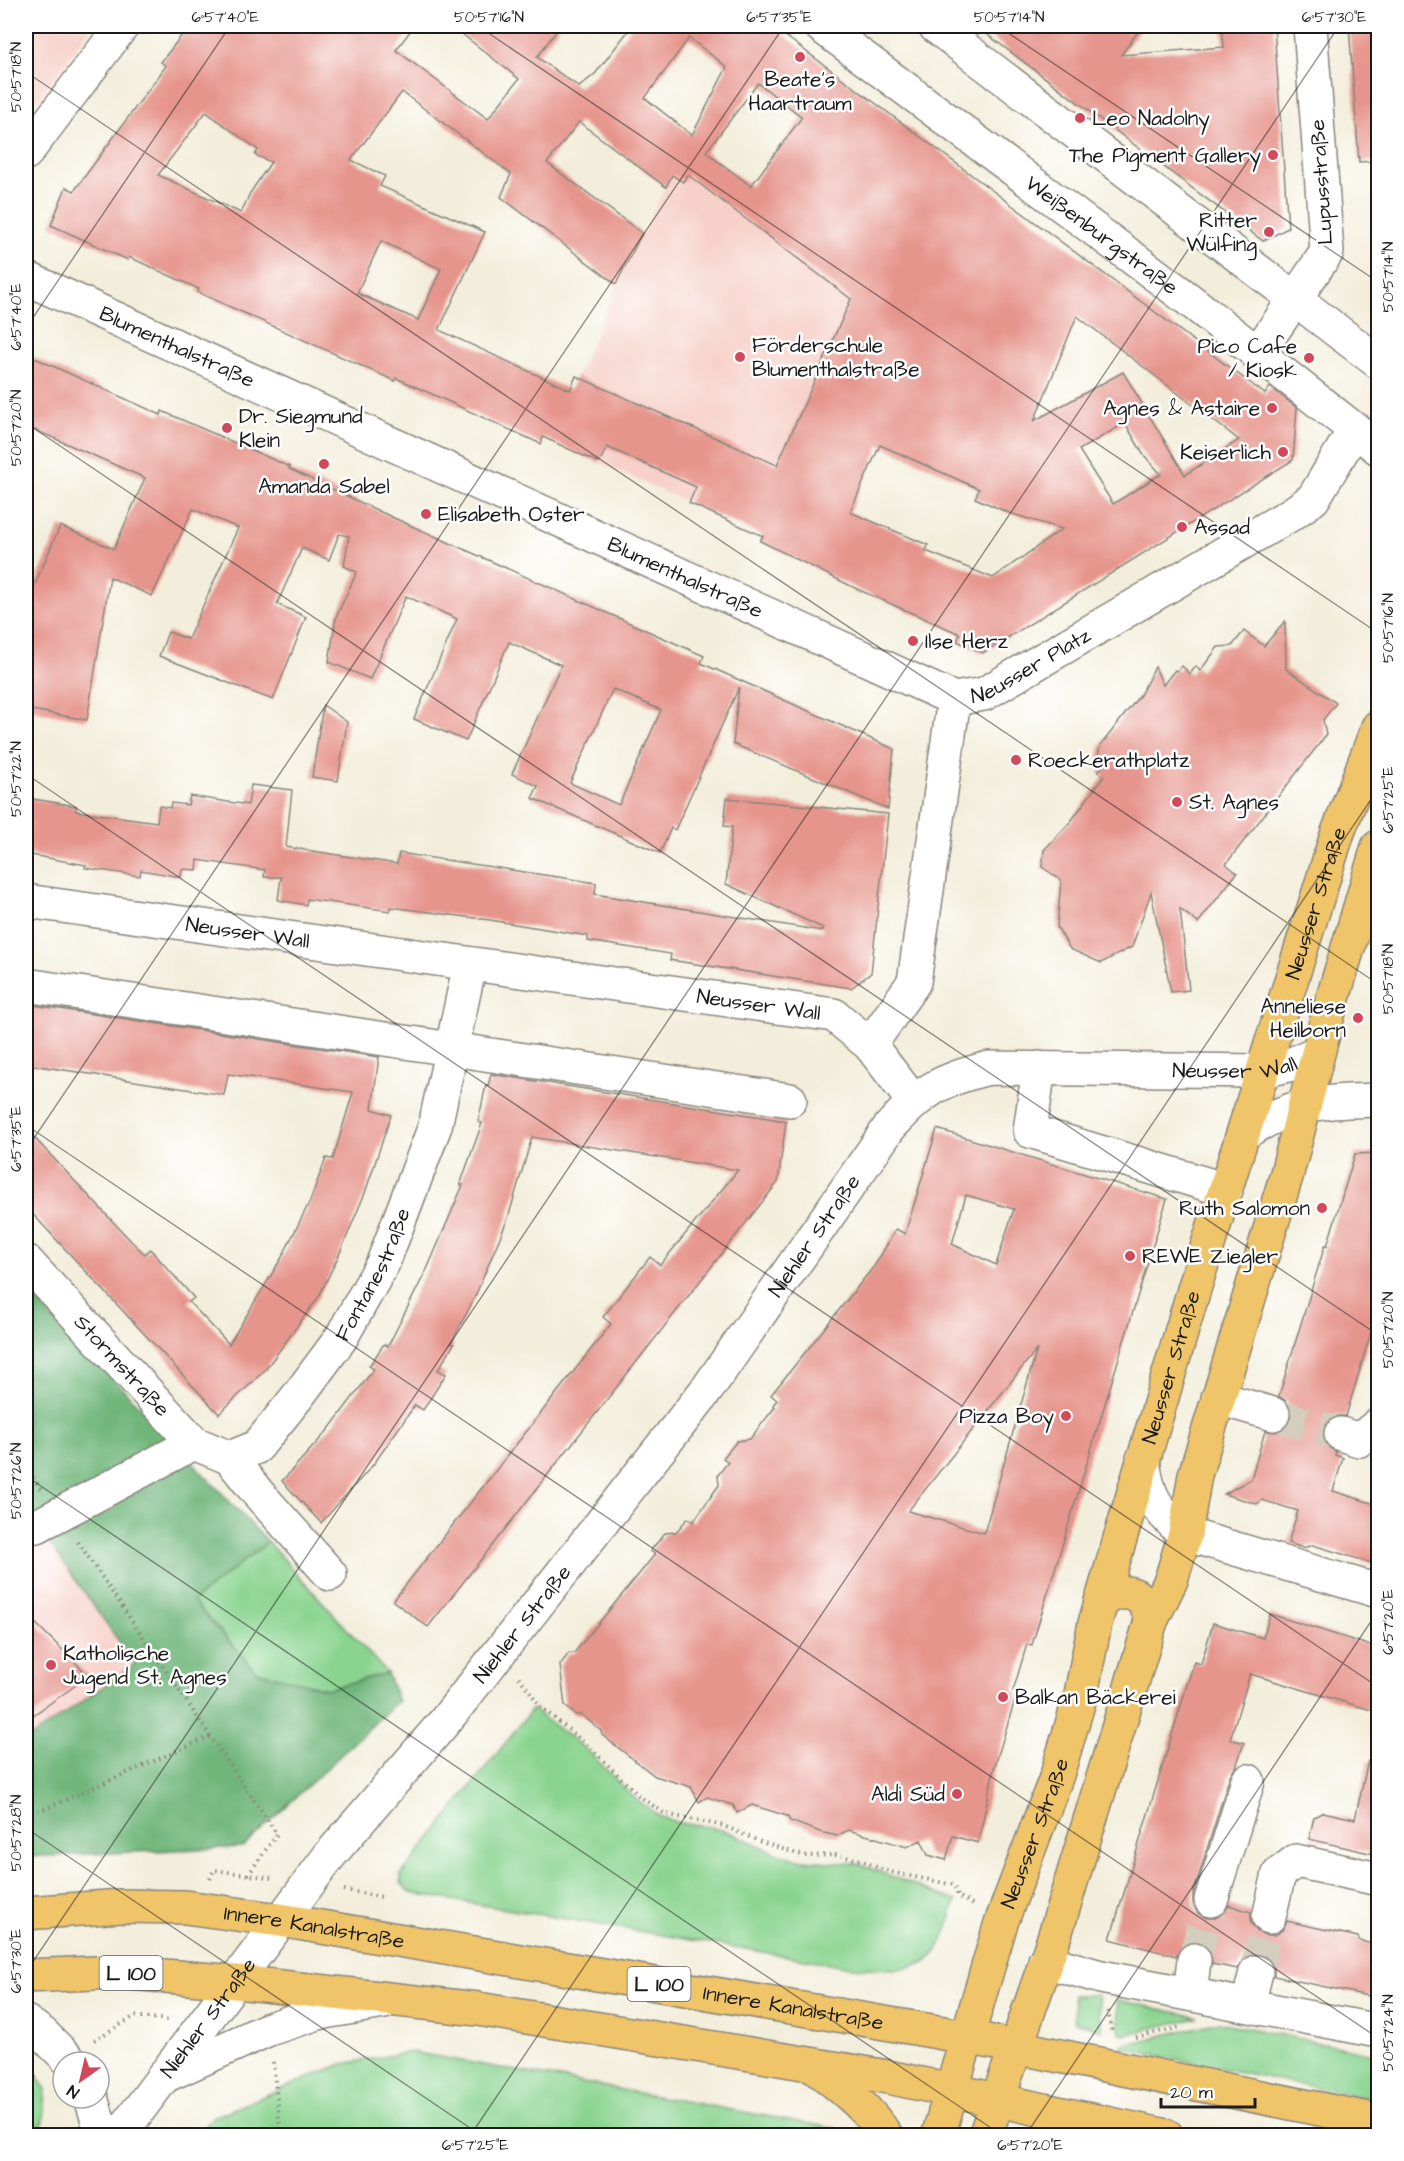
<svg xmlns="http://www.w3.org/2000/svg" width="1404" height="2161" font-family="'Architects Daughter',sans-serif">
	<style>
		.built { fill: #f7d1c9 }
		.green { fill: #8ad490; stroke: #537856; stroke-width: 1.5 }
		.forest { fill: #6fb67a; stroke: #46694b; stroke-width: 1.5 }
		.building { fill: #e6958c; fill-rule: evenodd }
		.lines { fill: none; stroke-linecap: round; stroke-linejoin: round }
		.minor-tunnel { stroke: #d3cebe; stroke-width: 33; stroke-dasharray: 33 16; stroke-linecap: butt }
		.minor-casing { stroke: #88857c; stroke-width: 36 }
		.major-casing { stroke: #88857c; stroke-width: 36 }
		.path { stroke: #88857c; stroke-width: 4; stroke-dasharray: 1.5 4.5; stroke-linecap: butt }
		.minor { stroke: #fff; stroke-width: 33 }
		.major { stroke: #f0c469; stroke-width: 33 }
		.ticks { fill: none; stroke: #1c1c1c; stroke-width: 1.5; stroke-opacity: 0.45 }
		.poi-dot { fill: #d1495b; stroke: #fff; stroke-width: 2 }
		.labels { text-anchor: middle; stroke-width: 5; stroke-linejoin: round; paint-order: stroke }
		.shield { fill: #fff; stroke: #606060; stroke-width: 1.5 }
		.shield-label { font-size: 20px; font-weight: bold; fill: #1c1c1c }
		.poi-label { font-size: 21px; fill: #1c1c1c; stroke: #fff; text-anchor: start }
		.street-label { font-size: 21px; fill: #1c1c1c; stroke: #fff }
		.neatline { fill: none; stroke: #1c1c1c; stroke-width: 2 }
		.ticks-label { font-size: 15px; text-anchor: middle; fill: #1c1c1c }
	</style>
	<rect width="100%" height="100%" fill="#fff"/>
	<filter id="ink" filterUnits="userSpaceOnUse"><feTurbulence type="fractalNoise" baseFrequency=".0167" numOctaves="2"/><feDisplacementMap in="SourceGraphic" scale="12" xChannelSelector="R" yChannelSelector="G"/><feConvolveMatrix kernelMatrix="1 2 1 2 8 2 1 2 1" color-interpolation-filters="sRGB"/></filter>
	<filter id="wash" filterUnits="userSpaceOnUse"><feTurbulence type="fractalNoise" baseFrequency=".008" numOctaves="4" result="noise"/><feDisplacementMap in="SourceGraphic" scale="24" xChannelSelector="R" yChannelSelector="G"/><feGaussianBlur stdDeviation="1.35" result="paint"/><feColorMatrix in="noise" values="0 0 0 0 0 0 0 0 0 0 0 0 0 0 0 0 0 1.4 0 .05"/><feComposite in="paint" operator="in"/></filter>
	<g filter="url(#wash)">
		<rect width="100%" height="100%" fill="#f3eedb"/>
		<!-- built -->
		<g class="built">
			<polygon points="26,26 92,26 26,117"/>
			<polygon points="676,166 872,314 763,536 548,440 629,260"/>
			<polygon points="26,1510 136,1664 26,1741"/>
		</g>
		<!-- green -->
		<g class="green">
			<polygon points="268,1542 387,1673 327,1689 256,1671 193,1601"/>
			<path d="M532,1709L586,1749L630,1794L659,1816L679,1823L711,1827L731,1833L779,1854L802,1860L859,1864L956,1901C950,1916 947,1936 938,1950C921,1976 877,1968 852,1967L410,1893L401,1883V1875Z"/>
			<polygon points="1073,1995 1098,1995 1102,2030 1075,2022"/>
			<polygon points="1117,2000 1198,2017 1124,2035 1120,2033"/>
			<polygon points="1219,2022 1378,2055 1378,2100 1121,2048 1123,2045"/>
			<polygon points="412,2052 838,2129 843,2135 198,2135 213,2117 342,2064"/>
			<polygon points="26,2062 46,2089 44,2121 36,2135 26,2135"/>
		</g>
		<!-- forest -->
		<polygon class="forest" points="26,1287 268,1542 193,1601 256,1671 327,1689 387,1673 398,1701 243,1847 26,1857 26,1741 135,1664 26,1510"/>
		<g id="blocks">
			<!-- building -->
			<g class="building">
				<path d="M189,26H414L396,50L488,119L519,79L452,26H560L537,57L579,87L595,74L632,26H772L1265,394L1270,387L1297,408L1293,460L983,653L957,641L960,634L859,590L760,541L763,536L689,503L696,487L607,447L599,463L543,437L541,444L434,395L396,378L395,381L197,292L199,289L129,257L128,260L51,225L66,187L74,191L166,66L161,62ZM689,38L727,67L692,135L645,98ZM758,83L802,117L751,186L706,152ZM402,92L511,174L501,197L616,284L642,233L547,163L579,122L666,187L672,175L683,182L688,175L851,299L777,465L576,376L570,390L439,330L485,232L380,186L385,176L351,160ZM206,112L258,150L255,155L271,162L250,193L241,213L158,175ZM381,241L441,269L418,320L357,293ZM1077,316L1184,398L1239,440L1185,475L1123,372L1034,421ZM1125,423L1143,454L1161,474L1113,504L1079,450ZM880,445L979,489L975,498L1009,513L1062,529L993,578L926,551L928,545L850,512Z"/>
				<polygon points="976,26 1142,26 1121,55 1224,47 1222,26 1274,26 1288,228 1263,241"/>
				<polygon points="1349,26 1378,26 1378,161 1359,162"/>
				<path d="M26,354L161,415L162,411L290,467L289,469L396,519L704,656L701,663L894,749L888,809L733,744L739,687L675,830L671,828L660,853L532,798L538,786L512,774L561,665L509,642L466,741L414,719L457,619L406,596L370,679L329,662L336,617L357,572L344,566L349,536L339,534L329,560L302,548L277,604L306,617L273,700L159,656L168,632L188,639L238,528L193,509L152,596L110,577L87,720L26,709V605L60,526L114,549L145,478L26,426ZM613,689L661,710L619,805L570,783Z"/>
				<polygon points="1285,621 1286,669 1336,703 1323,720 1326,735 1226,864 1237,873 1198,923 1180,909 1189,990 1171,992 1151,892 1132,947 1101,963 1070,949 1057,927 1061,880 1042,867 1044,850 1071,821 1104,776 1098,771 1104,765 1098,757 1100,746 1140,695 1155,667 1163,685 1175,670 1177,671 1182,666 1190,674 1196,666 1200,671 1218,647 1232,646 1244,631 1264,646"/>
				<polygon points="323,705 347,722 338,781 312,777"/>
				<polygon points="251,785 292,790 286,847 397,864 399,853 571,879 596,883 595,894 822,931 823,928 726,884 732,827 724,826 727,798 888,814 871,973 851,988 670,960 671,954 588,941 588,936 490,920 391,907 390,911 307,899 306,905 278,900 281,877 264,877 265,870 198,860 197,870 182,869 181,877 141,870 140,876 85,868 86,865 26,854 26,798 76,806 76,811 157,822 159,806 170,808 171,803 188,805 190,796 248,805"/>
				<polygon points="26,1004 379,1057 372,1109 391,1115 365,1193 339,1255 318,1298 265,1370 219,1414 26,1207 26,1129 132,1242 145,1254 150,1249 194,1298 189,1302 229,1344 281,1259 310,1201 326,1158 333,1159 353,1092 228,1074 224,1095 26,1064"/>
				<polygon points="491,1074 786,1121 778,1182 428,1627 393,1601 611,1324 603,1317 650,1257 660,1265 738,1170 532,1137 508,1218 474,1299 451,1343 454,1344 438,1370 446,1374 423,1410 415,1405 373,1465 321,1523 282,1481 329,1429 374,1369 369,1366 384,1344 388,1346 428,1267 463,1185 460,1185 482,1123 478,1122 486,1085 488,1086"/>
				<path d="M937,1129L1167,1199L1032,1645L1027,1644L1013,1691L1017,1693L994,1769L978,1843L953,1836L946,1860L928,1855L921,1840L907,1847L848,1830L837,1836L820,1832L790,1821L787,1816L752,1805L737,1813L733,1805L707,1797L699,1802L691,1787L655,1776L602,1735L601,1731L582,1715H576L565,1706L560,1665L569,1653H574L644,1568L655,1554L650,1551L665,1533L676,1532L688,1518L693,1522L719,1485L718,1475L728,1462L723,1458L737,1441L750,1439L775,1407L773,1405L777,1400L771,1395L875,1265L896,1229L905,1234ZM966,1195L1014,1209L996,1265L952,1244ZM1037,1349L984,1533L908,1511Z"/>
				<polygon points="1378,1153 1378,1309 1346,1416 1337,1416 1328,1420 1323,1428 1323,1437 1327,1446 1336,1452 1335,1455 1343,1458 1333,1491 1378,1505 1378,1565 1313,1545 1303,1548 1288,1543 1298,1511 1262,1500 1257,1504 1224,1494 1251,1479 1265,1431 1278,1432 1286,1427 1291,1420 1291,1409 1286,1401 1279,1396 1325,1245 1327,1246 1355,1154"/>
				<polygon points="26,1614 89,1676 26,1720"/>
				<polygon points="1270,1614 1378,1648 1378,1712 1250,1674 1230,1739 1244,1743 1236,1767 1230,1775 1193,1894 1193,1905 1198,1913 1206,1918 1215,1918 1223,1914 1229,1905 1251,1912 1251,1923 1257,1931 1265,1935 1275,1935 1282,1930 1287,1921 1358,1937 1360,1941 1378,1945 1378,1998 1274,1976 1274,1967 1269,1959 1260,1954 1250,1954 1243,1959 1238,1969 1212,1964 1211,1952 1205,1945 1197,1942 1186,1943 1176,1956 1110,1939 1194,1662 1201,1664 1213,1623 1263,1638"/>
				<polygon points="1368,1761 1378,1762 1378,1855 1309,1839 1314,1817 1323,1812 1355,1819"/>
			</g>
		</g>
	</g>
	<g filter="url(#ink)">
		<use href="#blocks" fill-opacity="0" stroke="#88857c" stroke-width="1.5"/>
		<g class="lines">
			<!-- minor-tunnel -->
			<g class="minor-tunnel">
				<polyline points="1273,1414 1341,1434"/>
				<polyline points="1194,1960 1211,1900"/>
				<polyline points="1256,1972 1269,1917"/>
			</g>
			<defs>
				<g id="minor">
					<path id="s1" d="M821,26L1192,302L1378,448"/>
					<polyline points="935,26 1378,362"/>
					<polyline points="26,153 122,26"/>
					<path id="s2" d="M26,278L954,699"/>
					<polyline points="1257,354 1327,252 1310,26"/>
					<path id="s3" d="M26,901L834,1015L870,1045L913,1101"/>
					<polyline points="26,985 790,1100"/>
					<path id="s4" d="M870,1045L914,982L954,699L984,694L1293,513L1313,499L1355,429"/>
					<polyline points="1039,1068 1030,1131 1226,1190"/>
					<path d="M1244,1133C1297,1101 1319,1102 1378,1100"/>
					<path id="s5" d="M26,1261L194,1443L230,1458"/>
					<polyline points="1218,1398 1273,1414"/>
					<polyline points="1341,1434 1359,1440 1378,1425"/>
					<path id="s6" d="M230,1458L257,1447L298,1396L341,1338L383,1263L435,1126L470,964"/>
					<polyline points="230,1458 257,1492 330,1574"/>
					<path d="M1143,1459C1147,1497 1156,1509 1185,1534L1378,1591"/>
					<polyline points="37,1526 194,1443"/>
					<polyline points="1211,1900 1248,1781"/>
					<polyline points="1269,1917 1279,1874 1296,1861 1378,1879"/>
					<polyline points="1045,1961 1101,1977 1378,2031"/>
					<polyline points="1190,1994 1194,1960"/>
					<polyline points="1248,2005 1256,1972"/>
					<polyline points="26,2022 43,2034 71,2062"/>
					<polyline points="169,2074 269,2029 318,2013 384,2002"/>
					<polyline points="91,2098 103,2136"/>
					<path id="s7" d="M119,2136L330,1855L446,1720L708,1388L889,1128C923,1090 940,1080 989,1068L1264,1071L1292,1064L1318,1052"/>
				</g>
				<g id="major">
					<path d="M1101,1602C1124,1585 1146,1592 1151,1621"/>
					<path id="s8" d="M26,1913L121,1906L185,1907L280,1920L967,2037L1378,2121"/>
					<polyline points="26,1976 117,1972 236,1982 478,2009 888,2077 1167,2136"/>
					<path d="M813,2065C839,2086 868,2107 886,2136"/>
					<path id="s9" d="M938,2136L1001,1923L1057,1775L1081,1694L1095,1623L1195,1286L1337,835L1378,727"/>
					<polyline points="985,2136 1053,1941 1151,1621 1171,1580 1185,1534 1195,1475 1286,1177 1328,1015 1378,847"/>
				</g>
			</defs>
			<!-- minor casing -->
			<use href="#minor" class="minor-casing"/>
			<!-- major casing -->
			<use href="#major" class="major-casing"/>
			<!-- path -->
			<g class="path">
				<polyline points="26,1468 41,1489"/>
				<polyline points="78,1542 277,1834 248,1875"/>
				<polyline points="519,1677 542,1708 591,1748 638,1795 665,1814 724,1826 761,1842 804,1856 835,1855 861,1860 886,1871 954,1885 958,1896 975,1906"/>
				<polyline points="26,1813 47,1808 211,1736"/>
				<polyline points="210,1879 214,1870 271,1878"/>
				<polyline points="344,1890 382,1897"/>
				<polyline points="1108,2011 1112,2033"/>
				<polyline points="1136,2037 1181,2027"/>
				<polyline points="94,2040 135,2016 167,2020"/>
				<polyline points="273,2062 281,2136"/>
				<polyline points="26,2085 39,2074"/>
			</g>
			<!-- minor -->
			<use href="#minor" class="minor"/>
			<!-- major -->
			<use href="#major" class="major"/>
		</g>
	</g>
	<!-- ticks -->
	<path class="ticks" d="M478,26L1378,633M998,26L1378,282M26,72L1378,984M26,328L230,26M26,423L1378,1335M26,774L1378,1687M26,1125L1378,2038M26,1150L784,26M26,1476L1003,2136M26,1828L482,2136M26,1972L1339,26M470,2136L1378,789M1025,2136L1378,1611"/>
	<!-- markers -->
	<g class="poi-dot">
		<circle cx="800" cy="57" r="6"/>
		<circle cx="1080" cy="118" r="6"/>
		<circle cx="1273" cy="155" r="6"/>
		<circle cx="1269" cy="232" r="6"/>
		<circle cx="740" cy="357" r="6"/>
		<circle cx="1309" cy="358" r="6"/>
		<circle cx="1272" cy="408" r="6"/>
		<circle cx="227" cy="428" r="6"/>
		<circle cx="1283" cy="452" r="6"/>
		<circle cx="324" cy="464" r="6"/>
		<circle cx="426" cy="514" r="6"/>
		<circle cx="1182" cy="527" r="6"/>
		<circle cx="913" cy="641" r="6"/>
		<circle cx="1016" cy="760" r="6"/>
		<circle cx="1177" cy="802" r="6"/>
		<circle cx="1358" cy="1018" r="6"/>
		<circle cx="1322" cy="1208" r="6"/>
		<circle cx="1130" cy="1256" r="6"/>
		<circle cx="1066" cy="1416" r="6"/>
		<circle cx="51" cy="1665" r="6"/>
		<circle cx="1003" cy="1697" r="6"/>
		<circle cx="957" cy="1794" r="6"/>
	</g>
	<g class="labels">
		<!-- shield labels -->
		<g class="shield">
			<rect x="99.5" y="1956" width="63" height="34" rx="4.5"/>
			<rect x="627.5" y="1967" width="63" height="34" rx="4.5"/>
		</g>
		<g class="shield-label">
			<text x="131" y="1980">L 100</text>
			<text x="659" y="1991">L 100</text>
		</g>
		<!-- poi labels -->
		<g class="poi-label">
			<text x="800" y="86" text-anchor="middle">Beate's<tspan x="800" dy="24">Haartraum</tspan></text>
			<text x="1092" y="125">Leo Nadolny</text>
			<text x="1261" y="162" text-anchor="end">The Pigment Gallery</text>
			<text x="1257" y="227" text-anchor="end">Ritter<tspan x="1257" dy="24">Wülfing</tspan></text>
			<text x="752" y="352">Förderschule<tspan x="752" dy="24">Blumenthalstraße</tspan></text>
			<text x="1297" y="353" text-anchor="end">Pico Cafe<tspan x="1297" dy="24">/ Kiosk</tspan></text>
			<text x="1260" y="415" text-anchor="end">Agnes &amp; Astaire</text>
			<text x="239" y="423">Dr. Siegmund<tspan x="239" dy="24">Klein</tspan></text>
			<text x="1271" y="459" text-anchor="end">Keiserlich</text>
			<text x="324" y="493" text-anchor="middle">Amanda Sabel</text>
			<text x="438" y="521">Elisabeth Oster</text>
			<text x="1194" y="534">Assad</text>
			<text x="925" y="648">Ilse Herz</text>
			<text x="1028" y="767">Roeckerathplatz</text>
			<text x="1189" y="809">St. Agnes</text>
			<text x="1346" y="1013" text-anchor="end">Anneliese<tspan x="1346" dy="24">Heilborn</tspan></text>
			<text x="1310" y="1215" text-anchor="end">Ruth Salomon</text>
			<text x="1142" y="1263">REWE Ziegler</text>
			<text x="1054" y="1423" text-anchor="end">Pizza Boy</text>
			<text x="63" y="1660">Katholische<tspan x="63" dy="24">Jugend St. Agnes</tspan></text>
			<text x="1015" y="1704">Balkan Bäckerei</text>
			<text x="945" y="1801" text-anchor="end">Aldi Süd</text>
		</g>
		<!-- street labels -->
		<g class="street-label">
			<text transform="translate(1321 182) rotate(-94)" y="7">Lupusstraße</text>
			<text dy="7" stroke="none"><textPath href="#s1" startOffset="350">Weißenburgstraße</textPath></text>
			<text dy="7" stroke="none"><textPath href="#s2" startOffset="166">Blumenthalstraße</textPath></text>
			<text dy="7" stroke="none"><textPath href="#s2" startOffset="724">Blumenthalstraße</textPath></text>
			<text dy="7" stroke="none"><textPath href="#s4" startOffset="447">Neusser Platz</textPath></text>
			<text dy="7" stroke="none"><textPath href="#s9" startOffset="1290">Neusser Straße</textPath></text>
			<text dy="7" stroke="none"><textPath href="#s3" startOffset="224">Neusser Wall</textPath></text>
			<text dy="7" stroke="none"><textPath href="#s3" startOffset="740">Neusser Wall</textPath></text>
			<text dy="7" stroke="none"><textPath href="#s7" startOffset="1634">Neusser Wall</textPath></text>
			<text dy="7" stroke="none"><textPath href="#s7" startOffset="1138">Niehler Straße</textPath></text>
			<text dy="7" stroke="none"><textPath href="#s6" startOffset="238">Fontanestraße</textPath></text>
			<text dy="7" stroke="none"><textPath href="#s5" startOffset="142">Stormstraße</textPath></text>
			<text dy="7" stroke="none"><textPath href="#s9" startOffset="804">Neusser Straße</textPath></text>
			<text dy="7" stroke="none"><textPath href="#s7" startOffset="652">Niehler Straße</textPath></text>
			<text dy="7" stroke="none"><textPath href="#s9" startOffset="318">Neusser Straße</textPath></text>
			<text dy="7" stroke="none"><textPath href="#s8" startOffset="290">Innere Kanalstraße</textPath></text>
			<text dy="7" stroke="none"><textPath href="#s8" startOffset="776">Innere Kanalstraße</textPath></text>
			<text dy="7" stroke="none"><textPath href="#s7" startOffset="148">Niehler Straße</textPath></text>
		</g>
	</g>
	<!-- margin -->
	<rect width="1404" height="2161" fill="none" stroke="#fff" stroke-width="66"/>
	<!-- north arrow -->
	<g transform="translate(81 2080) rotate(214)"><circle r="28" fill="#ffffff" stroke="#a4a4a4" stroke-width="1.5"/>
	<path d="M0-4.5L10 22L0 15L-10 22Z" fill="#d1495b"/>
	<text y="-9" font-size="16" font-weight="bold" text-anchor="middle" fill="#1c1c1c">N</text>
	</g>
	<!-- scale -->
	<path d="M1161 2098v9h94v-9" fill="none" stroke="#1c1c1c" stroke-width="3"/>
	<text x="1170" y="2098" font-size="18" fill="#1c1c1c" stroke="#ffffff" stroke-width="4.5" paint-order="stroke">20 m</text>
	<rect x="33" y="33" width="1338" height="2095" class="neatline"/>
	<g class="ticks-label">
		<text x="225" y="22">6°57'40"E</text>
		<text x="489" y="22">50°57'16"N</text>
		<text x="779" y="22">6°57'35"E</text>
		<text x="1009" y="22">50°57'14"N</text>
		<text x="1334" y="22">6°57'30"E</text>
		<text transform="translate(16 77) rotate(-90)" y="5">50°57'18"N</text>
		<text transform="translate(1388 277) rotate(-90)" y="5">50°57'14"N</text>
		<text transform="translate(16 317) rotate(-90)" y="5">6°57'40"E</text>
		<text transform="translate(16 428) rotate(-90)" y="5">50°57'20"N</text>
		<text transform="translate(1388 628) rotate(-90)" y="5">50°57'16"N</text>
		<text transform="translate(16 779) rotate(-90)" y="5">50°57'22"N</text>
		<text transform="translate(1388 800) rotate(-90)" y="5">6°57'25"E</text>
		<text transform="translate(1388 979) rotate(-90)" y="5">50°57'18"N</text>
		<text transform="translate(16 1139) rotate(-90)" y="5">6°57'35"E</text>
		<text transform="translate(1388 1330) rotate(-90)" y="5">50°57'20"N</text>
		<text transform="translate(16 1481) rotate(-90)" y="5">50°57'26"N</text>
		<text transform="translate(1388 1622) rotate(-90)" y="5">6°57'20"E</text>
		<text transform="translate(16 1833) rotate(-90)" y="5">50°57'28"N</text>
		<text transform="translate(16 1961) rotate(-90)" y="5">6°57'30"E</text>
		<text transform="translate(1388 2033) rotate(-90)" y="5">50°57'24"N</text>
		<text x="475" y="2150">6°57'25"E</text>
		<text x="1030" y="2150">6°57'20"E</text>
	</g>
</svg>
